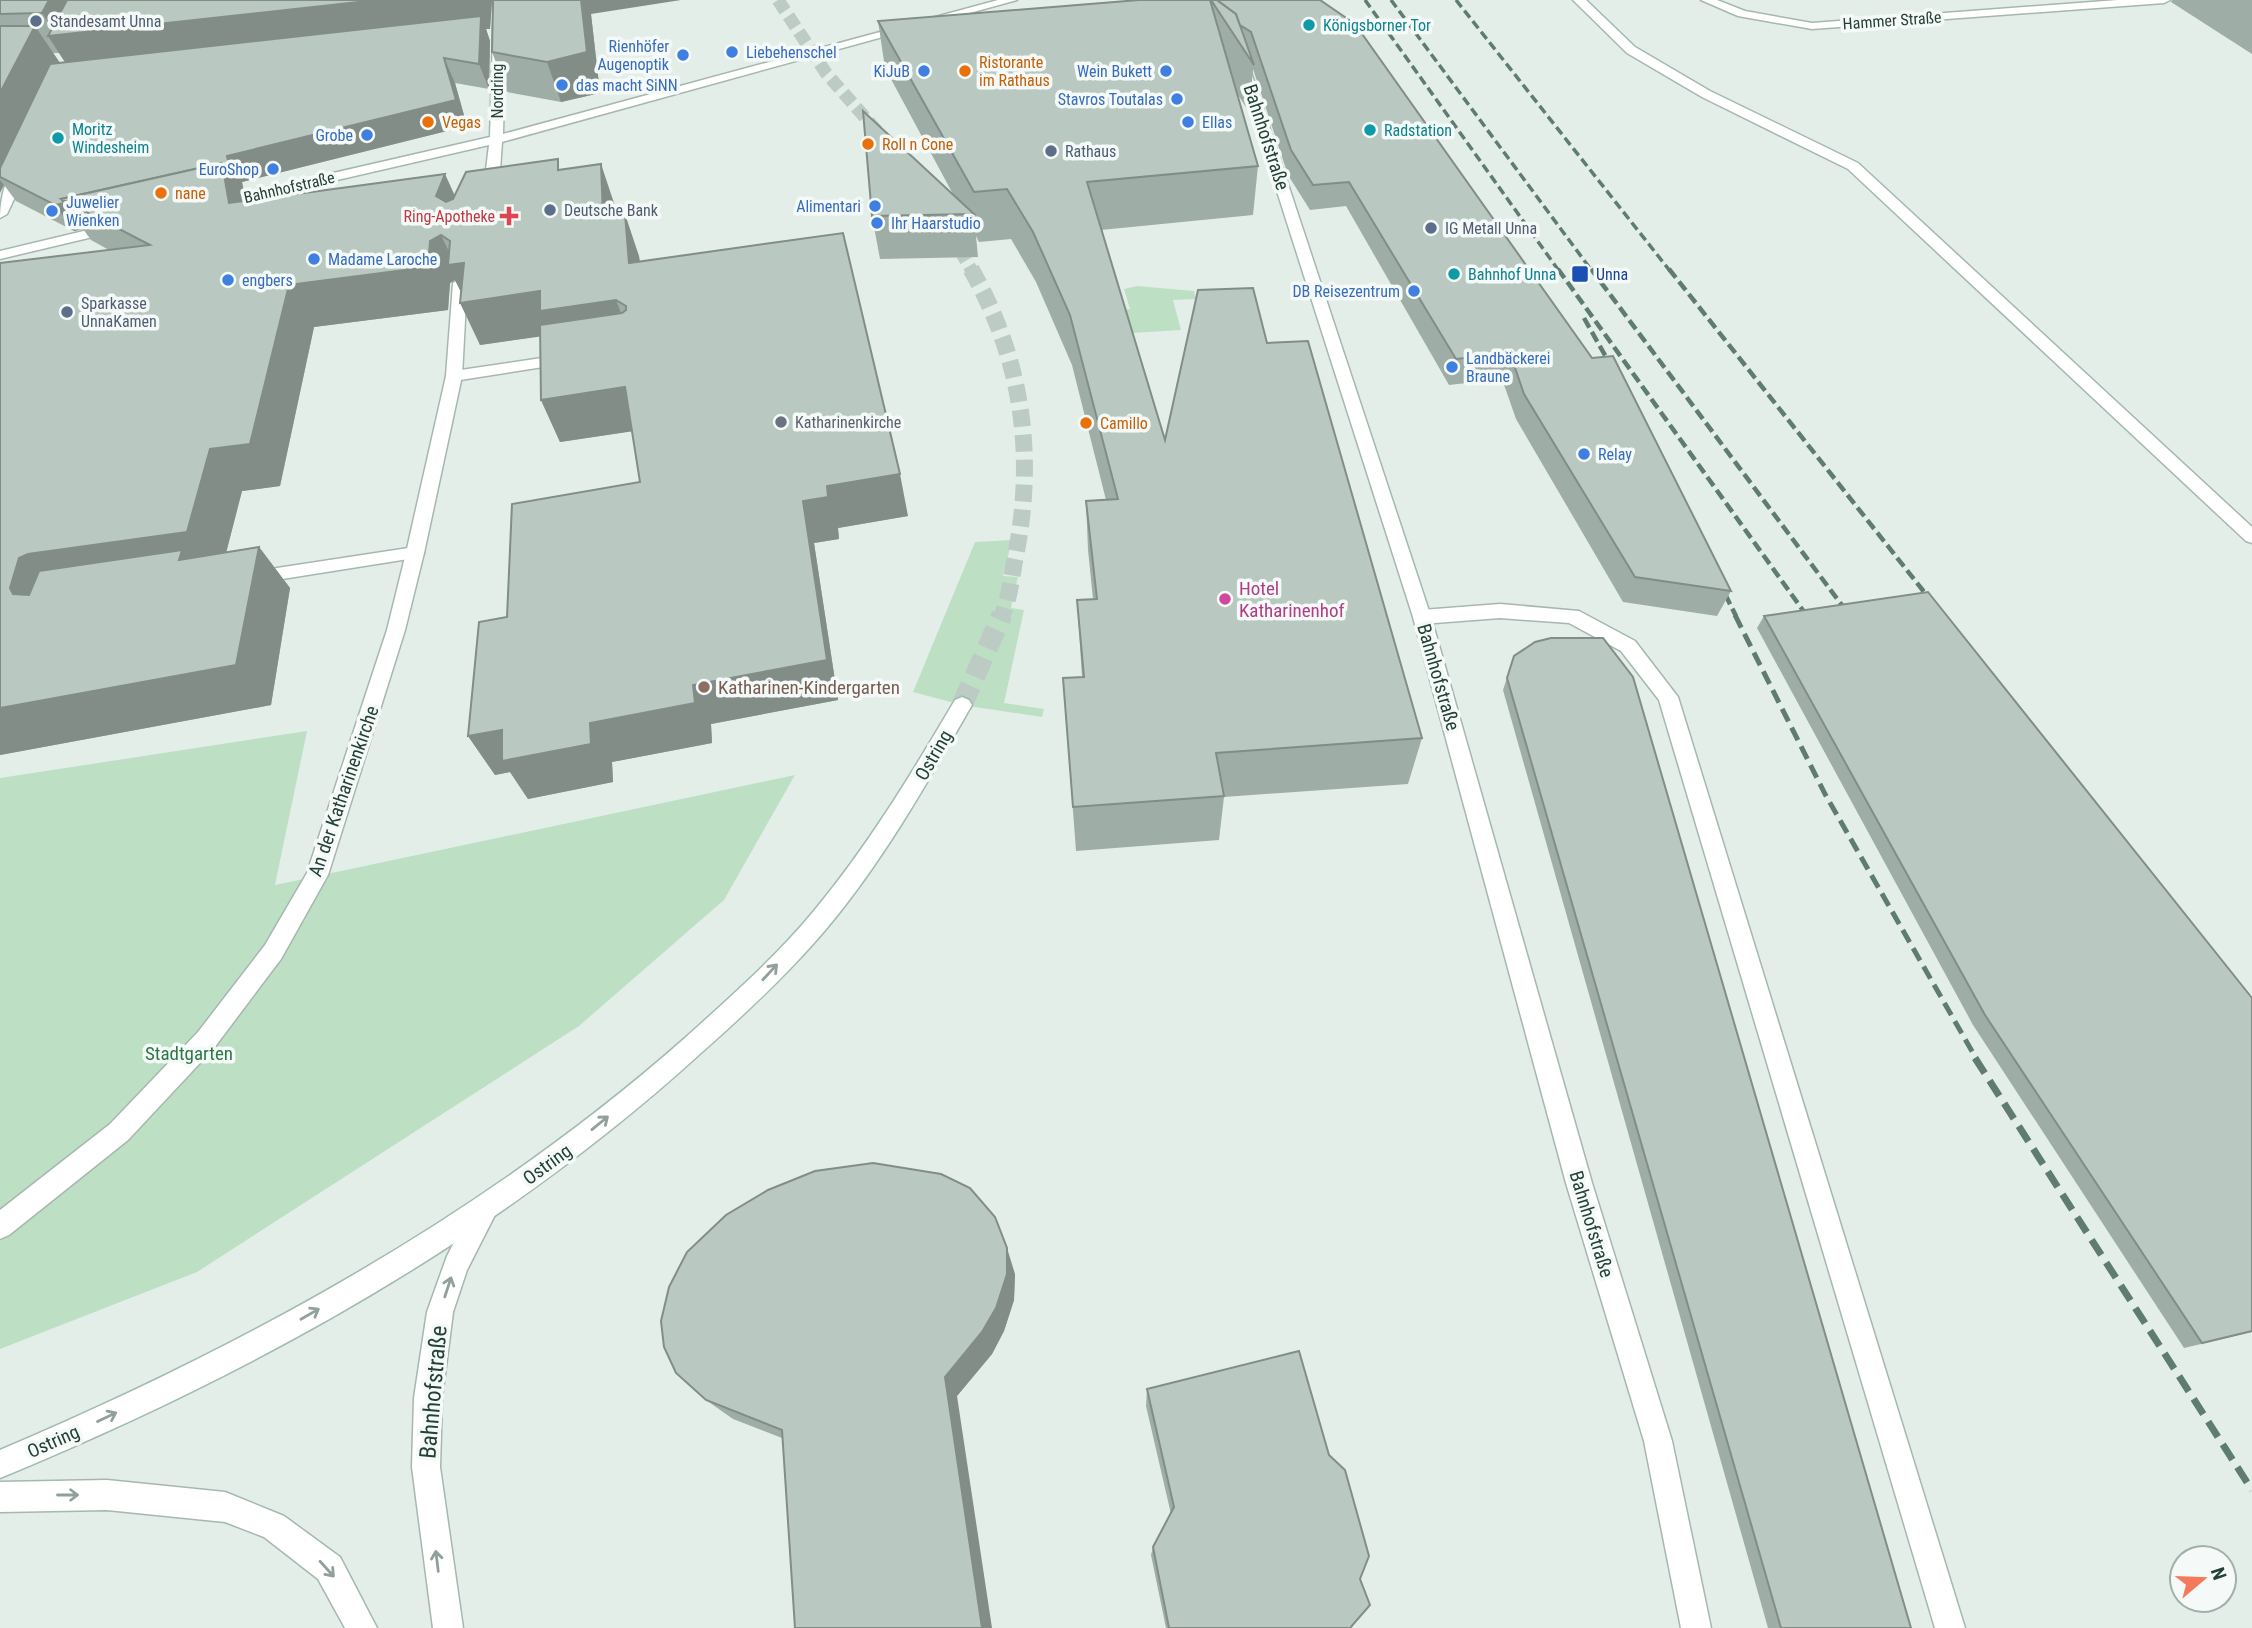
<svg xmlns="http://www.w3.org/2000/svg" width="2252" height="1628" font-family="'Roboto Condensed',sans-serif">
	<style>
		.green { fill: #bde0c5 }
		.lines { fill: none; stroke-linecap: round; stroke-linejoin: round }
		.secondary-tunnel-far2 { stroke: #bdcbc5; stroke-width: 13; stroke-dasharray: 13 6; stroke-linecap: butt }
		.secondary-tunnel-far1 { stroke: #bdcbc5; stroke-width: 17; stroke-dasharray: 17 8; stroke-linecap: butt }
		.secondary-tunnel { stroke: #bdcbc5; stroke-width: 21; stroke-dasharray: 21 10; stroke-linecap: butt }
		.service-casing { stroke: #a6b7b0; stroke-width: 3 }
		.pedestrian-casing { stroke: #a6b7b0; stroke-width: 3 }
		.minor-casing { stroke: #a6b7b0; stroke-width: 3 }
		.secondary-casing { stroke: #a2bab1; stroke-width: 3 }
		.service { fill: #fff; fill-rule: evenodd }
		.pedestrian { fill: #fff; fill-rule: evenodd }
		.minor { fill: #fff; fill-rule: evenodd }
		.secondary { fill: #fff; fill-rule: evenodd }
		.rail-far3 { stroke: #5e7c72; stroke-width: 3.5; stroke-dasharray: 9 4.5; stroke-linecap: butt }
		.rail-far2 { stroke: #5e7c72; stroke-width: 4.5; stroke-dasharray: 11 5; stroke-linecap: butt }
		.rail-far1 { stroke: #5e7c72; stroke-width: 5; stroke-dasharray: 14 7; stroke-linecap: butt }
		.rail { stroke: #5e7c72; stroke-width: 7; stroke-dasharray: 18 9; stroke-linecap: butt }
		.wall { fill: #9fada7; fill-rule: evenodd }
		.shaded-wall { fill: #828d88 }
		.building { fill: #b9c9c2; stroke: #828d88; stroke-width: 2 }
		.oneway { stroke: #91a09b }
		.service-dot { fill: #5c6f8a; stroke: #f5faf8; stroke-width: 2.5 }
		.culture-dot { fill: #0f9aa8; stroke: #f5faf8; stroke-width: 2.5 }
		.shop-dot { fill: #3f7fe0; stroke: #f5faf8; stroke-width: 2.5 }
		.food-dot { fill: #e8710a; stroke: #f5faf8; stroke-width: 2.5 }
		.health-dot { fill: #e0444e; stroke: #f5faf8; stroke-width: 2.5 }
		.transit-dot { fill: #1a4fb4; stroke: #f5faf8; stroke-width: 2.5 }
		.worship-dot { fill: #6b7280; stroke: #f5faf8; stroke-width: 2.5 }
		.hotel-dot { fill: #d1479c; stroke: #f5faf8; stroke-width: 2.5 }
		.education-dot { fill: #8d6e63; stroke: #f5faf8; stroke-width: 2.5 }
		.labels { text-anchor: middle; stroke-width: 7; stroke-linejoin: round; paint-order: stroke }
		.far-street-label { font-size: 16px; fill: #234137; stroke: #f5faf8 }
		.far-service-label { font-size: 16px; fill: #4e5e75; stroke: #f5faf8; text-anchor: start }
		.far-culture-label { font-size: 16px; fill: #0d838f; stroke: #f5faf8; text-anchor: start }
		.far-shop-label { font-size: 16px; fill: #366cbe; stroke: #f5faf8; text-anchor: start }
		.far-food-label { font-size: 16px; fill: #c56008; stroke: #f5faf8; text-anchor: start }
		.far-health-label { font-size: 16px; fill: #be3a42; stroke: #f5faf8; text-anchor: end }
		.far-transit-label { font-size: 16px; fill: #164399; stroke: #f5faf8; text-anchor: start }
		.far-worship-label { font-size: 16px; fill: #5b616d; stroke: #f5faf8; text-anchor: start }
		.street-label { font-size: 19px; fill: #234137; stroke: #f5faf8 }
		.hotel-label { font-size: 19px; fill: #b23c85; stroke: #f5faf8; text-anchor: start }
		.education-label { font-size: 19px; fill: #785e54; stroke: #f5faf8; text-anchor: start }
		.park-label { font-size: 19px; fill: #2c7946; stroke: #f5faf8 }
		.near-street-label { font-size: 23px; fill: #234137; stroke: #f5faf8 }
	</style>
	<rect width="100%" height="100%" fill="#e4eee9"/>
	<!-- green -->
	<g class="green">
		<polygon points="1137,286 1194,291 1196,299 1173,300 1181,330 1132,333 1104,312 1130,309 1124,289"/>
		<polygon points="1012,540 1003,576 1018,577 1011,608 1024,610 1004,703 1044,709 1042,717 962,705 913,692 975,542"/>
		<polygon points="307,731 275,885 795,775 724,900 579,1026 197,1272 0,1349 0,778"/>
	</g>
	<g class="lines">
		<!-- secondary-tunnel-far2 -->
		<g class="secondary-tunnel-far2">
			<polyline points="778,0 826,73 883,138"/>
			<polyline points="950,233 972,271"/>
		</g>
		<!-- secondary-tunnel-far1 -->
		<path class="secondary-tunnel-far1" d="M971,269C1024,363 1036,459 1014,564C1011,581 1009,600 1002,616"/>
		<!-- secondary-tunnel -->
		<polyline class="secondary-tunnel" points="962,705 1002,615"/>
		<defs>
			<g id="service">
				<polygon points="1573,0 1586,0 1635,47 1710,91 1858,163 2252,527 2252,543 2246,541 1848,169 1702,97 1627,53"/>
				<polygon points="569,354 577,359 575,362 454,381 446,376 454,371"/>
				<polygon points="415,547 421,549 424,553 421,557 251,584 245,583 242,578 245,573 251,572"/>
				<polygon points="1500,604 1579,611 1635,641 1678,697 1965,1628 1935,1628 1659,700 1621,651 1569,623 1500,618 1422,624 1415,622 1413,617 1415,612 1422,610"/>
			</g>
			<g id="pedestrian">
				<polygon points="494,0 506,0 503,134 998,0 1017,0 502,142 500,170 486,197 476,197 474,194 486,170 489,145 216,208 211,207 211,201 490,137"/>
				<path d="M22,163L29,167L7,214L0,218C0,202 5,170 22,163Z"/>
				<polygon points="113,224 120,228 118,231 0,259 0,251"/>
			</g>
			<g id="minor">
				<polygon points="1701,0 1717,0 1745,11 1812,23 2118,0 2170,0 2164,3 1812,29 1738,16"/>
				<polygon points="1242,59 1248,63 1431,617 1592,1183 1672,1441 1711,1628 1681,1628 1644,1441 1566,1183 1413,617 1236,63"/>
				<polygon points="460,279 467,283 462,376 424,553 405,630 328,875 281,959 214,1048 128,1140 9,1235 0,1239 0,1210 110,1124 198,1032 265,945 307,873 387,630 406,553 446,376 453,283"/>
				<polygon points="486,1194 495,1198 499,1207 467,1270 453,1312 442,1398 440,1467 463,1628 433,1628 412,1467 414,1398 427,1312 447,1256 477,1198"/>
				<polygon points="107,1480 225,1492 284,1516 340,1557 377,1628 345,1628 318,1579 264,1537 225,1522 107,1510 0,1512 0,1482"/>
			</g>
			<path id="secondary" d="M962,697L969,700L972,705L969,710C926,785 883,861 827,928C789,973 745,1014 701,1053C497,1239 254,1373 0,1478V1450C247,1345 483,1216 685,1038C729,998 775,958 813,912C868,846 912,773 955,700Z"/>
		</defs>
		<!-- service casing -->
		<use href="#service" class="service-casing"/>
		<!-- pedestrian casing -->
		<use href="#pedestrian" class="pedestrian-casing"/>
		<!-- minor casing -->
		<use href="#minor" class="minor-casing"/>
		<!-- secondary casing -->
		<use href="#secondary" class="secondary-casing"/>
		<!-- service -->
		<use href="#service" class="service"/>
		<!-- pedestrian -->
		<use href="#pedestrian" class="pedestrian"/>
		<!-- minor -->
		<use href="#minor" class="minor"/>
		<!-- secondary -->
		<use href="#secondary" class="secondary"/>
		<!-- rail-far3 -->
		<g class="rail-far3">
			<polyline points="1365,0 1559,271"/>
			<polyline points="1391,0 1592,271"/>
			<polyline points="1456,0 1670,271"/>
		</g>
		<!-- rail-far2 -->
		<g class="rail-far2">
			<polyline points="1558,269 1807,616"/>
			<polyline points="1591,269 1850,616"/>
			<polyline points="1669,269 1936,607"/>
			<polyline points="1584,318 1615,373"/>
			<polyline points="1718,580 1736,616"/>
		</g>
		<!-- rail-far1 -->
		<g class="rail-far1">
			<polyline points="1735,615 1825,794 1977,1060"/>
			<polyline points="1806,615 1814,626"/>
			<polyline points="1848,615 1853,621"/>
		</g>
		<!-- rail -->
		<polyline class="rail" points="1975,1058 2252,1490"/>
	</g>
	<!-- wall -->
	<g class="wall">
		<path d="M0,0H492L490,29H486L490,41L489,89L455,83L467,126L242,182L244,192L240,193L245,201L455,196L562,169L615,206L616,215L639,256L640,262L908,516L838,528L839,539L814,543L838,700L711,724L712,743L612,762L613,782L528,799L510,772L495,775L468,736L507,617L640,482L632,431L560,442L541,400L540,336L480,345L461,292L455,280L450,283L448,310L314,327L280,486L242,491L226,552L259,547L290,588L271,705L0,755V263L109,250L91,240L83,229L74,231L16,201L4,185L0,192ZM53,53H59L65,62L60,63Z"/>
		<polygon points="1139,0 1320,0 1731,591 1717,616 1623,602 1516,419 1502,379 1449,385 1346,206 1310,210 1288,175 1253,69 1250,113 1236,92 1258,166 1253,215 1101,230 1165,440 1267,343 1422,738 1408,784 1224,797 1219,840 1076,851 1063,678 1082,677 1077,600 1093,599 1088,550 1086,501 1106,500 1072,365 1036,282 1011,239 979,242 976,236 978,257 880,259 872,216 954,196 885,68 878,21"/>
		<polygon points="2172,0 2252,0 2252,54 2171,2"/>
		<polygon points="591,14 600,93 561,102 507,92 492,52"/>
		<polygon points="1764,616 2252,998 2252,1332 2184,1348 1973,1025 1757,628"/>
		<polygon points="1514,656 1911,1628 1768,1628 1503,690"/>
		<polygon points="1015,1274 1014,1300 1004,1331 992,1354 957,1396 782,1438 733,1419 706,1400"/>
		<polygon points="1147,1389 1360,1579 1350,1628 1166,1628 1151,1555 1153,1547 1171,1514 1146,1406"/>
	</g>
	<!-- shaded-wall -->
	<g class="shaded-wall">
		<polygon points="49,0 492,0 490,29 486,29 490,41 489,89 479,64 480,30 74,76 48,36 56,35 42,13"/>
		<polygon points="581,0 681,0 591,14 600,93 561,102 547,62"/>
		<polygon points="35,26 62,66 0,177 0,93"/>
		<polygon points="444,58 455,83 467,126 242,182 244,192 240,193 247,204 229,203 222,163 227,156"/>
		<polygon points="601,164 615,206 618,259 603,217"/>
		<polygon points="445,174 464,216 436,196"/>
		<polygon points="0,180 4,185 0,193"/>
		<polygon points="64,203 83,229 74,231 55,205"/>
		<polygon points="625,214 639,256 644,305 629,263"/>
		<polygon points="441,235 455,264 464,263 540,291 616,300 632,342 551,335 480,345 460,303 466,302 455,280 450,283 448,310 314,327 280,486 242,491 221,573 69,595 13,594 10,588 19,558 210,449 289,285 430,241"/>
		<polygon points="625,387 641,430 560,442 541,400"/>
		<polygon points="900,474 908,516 838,528 839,539 814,543 838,700 711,724 712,743 612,762 613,782 528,799 510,772 495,775 468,736 502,730 590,723 693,685 803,501 827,486"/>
		<polygon points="259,547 290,588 271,705 0,755 0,708"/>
		<polygon points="1007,1248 1015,1274 1014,1300 1004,1331 992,1354 957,1396 992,1628 982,1628 945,1377"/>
	</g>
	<!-- building -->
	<g class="building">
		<polygon points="0,0 49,0 42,13 0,14"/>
		<polygon points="67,0 377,0 48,36"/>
		<polygon points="493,0 581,0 587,52 547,62 492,52"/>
		<polygon points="1139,0 1210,0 1258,166 1087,182 1165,440 1198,290 1253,288 1267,343 1308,341 1422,738 1216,753 1224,796 1073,807 1063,678 1084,677 1077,600 1097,599 1086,501 1118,499 1070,315 1033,232 1007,189 974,192 878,21"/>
		<polygon points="1211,0 1217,0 1236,14 1254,65"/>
		<polygon points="1217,0 1320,0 1355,24 1592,358 1613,356 1731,591 1635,577 1524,394 1510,353 1456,359 1349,182 1313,185 1291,150 1251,32 1240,25 1236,14"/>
		<polygon points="481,16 479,64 444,58 456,100 227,156 229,166 224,167 222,163 61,199 64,203 55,205 0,177 0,168 50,64"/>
		<polygon points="0,26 35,26 0,93"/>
		<polygon points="863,111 974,214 872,216"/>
		<polygon points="558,159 558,170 601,164 603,217 625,214 629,263 843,233 900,474 827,486 828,497 803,501 827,660 693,685 695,703 590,723 591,744 502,761 502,730 468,736 479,622 507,617 512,504 640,482 625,387 541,400 540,325 622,313 626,310 626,306 616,300 540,311 540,291 460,303 464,263 448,265 450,241 441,235 430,241 428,267 289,285 250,444 210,449 187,532 28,554 19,558 10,588 13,594 29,595 39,571 182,550 179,560 259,547 236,665 0,708 0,263 150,245 61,199 222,163 229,203 445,174 436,196 446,202 453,199 466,172"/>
		<polygon points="1928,592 2252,998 2252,1331 2202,1343 1985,1015 1764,616"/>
		<polygon points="1551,638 1603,638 1633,677 1911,1628 1781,1628 1507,678 1514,656 1535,642"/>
		<polygon points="873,1163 941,1174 970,1188 995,1217 1007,1248 1007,1274 996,1308 982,1332 945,1377 982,1628 795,1628 782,1430 706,1400 676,1373 664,1347 661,1321 669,1287 687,1252 726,1215 768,1190 815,1171"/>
		<polygon points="1299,1351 1329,1455 1345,1470 1369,1556 1360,1579 1370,1605 1350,1628 1169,1628 1153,1547 1174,1507 1147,1389"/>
	</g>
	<!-- one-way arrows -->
	<defs><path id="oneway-shaft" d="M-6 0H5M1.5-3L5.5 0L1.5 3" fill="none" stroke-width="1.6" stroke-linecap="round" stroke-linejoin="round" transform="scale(1.75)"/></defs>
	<g class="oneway">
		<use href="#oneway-shaft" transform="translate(770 972) rotate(-47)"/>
		<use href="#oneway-shaft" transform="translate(600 1123) rotate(-39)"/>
		<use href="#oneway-shaft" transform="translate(448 1287) rotate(-72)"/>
		<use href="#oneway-shaft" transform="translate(310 1314) rotate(-30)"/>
		<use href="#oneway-shaft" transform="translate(107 1417) rotate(-25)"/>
		<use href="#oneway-shaft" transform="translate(68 1495)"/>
		<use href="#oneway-shaft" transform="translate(437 1561) rotate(-97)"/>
		<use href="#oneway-shaft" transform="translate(327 1569) rotate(48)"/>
	</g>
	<!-- markers -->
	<g class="service-dot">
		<circle cx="36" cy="21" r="7"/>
		<circle cx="1051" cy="151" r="7"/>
		<circle cx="550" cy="210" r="7"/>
		<circle cx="1431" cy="228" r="7"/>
		<circle cx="67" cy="312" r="7"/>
	</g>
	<g class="culture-dot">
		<circle cx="1309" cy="25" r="7"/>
		<circle cx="1370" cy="130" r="7"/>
		<circle cx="58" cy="138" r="7"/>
		<circle cx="1454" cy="274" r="7"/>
	</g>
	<g class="shop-dot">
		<circle cx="732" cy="52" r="7"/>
		<circle cx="683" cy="55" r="7"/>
		<circle cx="924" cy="71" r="7"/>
		<circle cx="1166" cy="71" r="7"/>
		<circle cx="562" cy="85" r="7"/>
		<circle cx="1177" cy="99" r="7"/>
		<circle cx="1188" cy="122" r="7"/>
		<circle cx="367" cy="135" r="7"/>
		<circle cx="273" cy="169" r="7"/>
		<circle cx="875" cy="206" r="7"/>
		<circle cx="52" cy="211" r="7"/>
		<circle cx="877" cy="223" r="7"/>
		<circle cx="314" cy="259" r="7"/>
		<circle cx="228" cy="280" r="7"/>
		<circle cx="1414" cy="291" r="7"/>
		<circle cx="1452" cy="367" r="7"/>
		<circle cx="1584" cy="454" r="7"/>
	</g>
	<g class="food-dot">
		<circle cx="965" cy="71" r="7"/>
		<circle cx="428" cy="122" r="7"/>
		<circle cx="868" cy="144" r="7"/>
		<circle cx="161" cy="193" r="7"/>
		<circle cx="1086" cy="423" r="7"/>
	</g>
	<path class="health-dot" d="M505.5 205.5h7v7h7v7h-7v7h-7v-7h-7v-7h7z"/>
	<rect class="transit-dot" x="1571" y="265" width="18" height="18" rx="3.5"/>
	<circle class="worship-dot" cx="781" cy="422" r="7"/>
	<circle class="hotel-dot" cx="1225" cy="599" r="7"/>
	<circle class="education-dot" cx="704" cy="687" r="7"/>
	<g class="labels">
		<!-- far-street labels -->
		<g class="far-street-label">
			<text transform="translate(1892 20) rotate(-4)" y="6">Hammer Straße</text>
			<text transform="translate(497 91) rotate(-90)" y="6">Nordring</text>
			<text transform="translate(289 187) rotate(-13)" y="6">Bahnhofstraße</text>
		</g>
		<!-- far-service labels -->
		<g class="far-service-label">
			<text x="50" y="27">Standesamt Unna</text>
			<text x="1065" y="157">Rathaus</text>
			<text x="564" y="216">Deutsche Bank</text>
			<text x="1445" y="234">IG Metall Unna</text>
			<text x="81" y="309">Sparkasse<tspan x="81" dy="18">UnnaKamen</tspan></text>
		</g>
		<!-- far-culture labels -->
		<g class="far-culture-label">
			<text x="1323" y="31">Königsborner Tor</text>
			<text x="72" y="135">Moritz<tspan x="72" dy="18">Windesheim</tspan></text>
			<text x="1384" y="136">Radstation</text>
			<text x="1468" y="280">Bahnhof Unna</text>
		</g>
		<!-- far-shop labels -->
		<g class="far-shop-label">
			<text x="669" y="52" text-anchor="end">Rienhöfer<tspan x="669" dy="18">Augenoptik</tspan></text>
			<text x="746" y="58">Liebehenschel</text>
			<text x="910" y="77" text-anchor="end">KiJuB</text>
			<text x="1152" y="77" text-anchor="end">Wein Bukett</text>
			<text x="576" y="91">das macht SiNN</text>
			<text x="1163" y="105" text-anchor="end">Stavros Toutalas</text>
			<text x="1202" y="128">Ellas</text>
			<text x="353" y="141" text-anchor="end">Grobe</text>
			<text x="259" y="175" text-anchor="end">EuroShop</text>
			<text x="66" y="208">Juwelier<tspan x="66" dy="18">Wienken</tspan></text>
			<text x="861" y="212" text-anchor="end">Alimentari</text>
			<text x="891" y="229">Ihr Haarstudio</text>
			<text x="328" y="265">Madame Laroche</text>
			<text x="242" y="286">engbers</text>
			<text x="1400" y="297" text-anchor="end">DB Reisezentrum</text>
			<text x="1466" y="364">Landbäckerei<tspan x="1466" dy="18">Braune</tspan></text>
			<text x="1598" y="460">Relay</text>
		</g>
		<!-- far-food labels -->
		<g class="far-food-label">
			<text x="979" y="68">Ristorante<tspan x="979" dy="18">im Rathaus</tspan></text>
			<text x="442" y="128">Vegas</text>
			<text x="882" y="150">Roll n Cone</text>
			<text x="175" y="199">nane</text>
			<text x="1100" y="429">Camillo</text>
		</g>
		<!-- far-health labels -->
		<g class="far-health-label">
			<text x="495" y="222">Ring-Apotheke</text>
		</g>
		<!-- far-transit labels -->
		<g class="far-transit-label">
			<text x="1596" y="280">Unna</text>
		</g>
		<!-- far-worship labels -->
		<g class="far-worship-label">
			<text x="795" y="428">Katharinenkirche</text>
		</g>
		<!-- street labels -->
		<g class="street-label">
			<text transform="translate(1267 137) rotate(72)" y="7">Bahnhofstraße</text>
			<text transform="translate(1439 677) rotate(74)" y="7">Bahnhofstraße</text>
			<text transform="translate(933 755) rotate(-60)" y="7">Ostring</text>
			<text transform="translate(343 791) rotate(-71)" y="7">An der Katharinenkirche</text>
			<text transform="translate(547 1164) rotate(-36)" y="7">Ostring</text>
			<text transform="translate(1592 1224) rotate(73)" y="7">Bahnhofstraße</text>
			<text transform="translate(53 1441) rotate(-24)" y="7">Ostring</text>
		</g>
		<!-- hotel labels -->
		<g class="hotel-label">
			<text x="1239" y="595">Hotel<tspan x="1239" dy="22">Katharinenhof</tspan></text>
		</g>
		<!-- education labels -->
		<g class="education-label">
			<text x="718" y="694">Katharinen-Kindergarten</text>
		</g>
		<!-- park labels -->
		<g class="park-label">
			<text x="189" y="1060">Stadtgarten</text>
		</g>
		<!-- near-street labels -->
		<g class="near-street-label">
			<text transform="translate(433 1392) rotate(-85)" y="8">Bahnhofstraße</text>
		</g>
	</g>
	<!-- north arrow -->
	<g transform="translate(2203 1579) rotate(71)"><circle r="33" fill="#f5faf8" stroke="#a1b0ab" stroke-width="2"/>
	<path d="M0-5L12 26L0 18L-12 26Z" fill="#f57a5b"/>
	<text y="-10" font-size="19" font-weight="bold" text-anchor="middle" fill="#234137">N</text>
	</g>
</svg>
